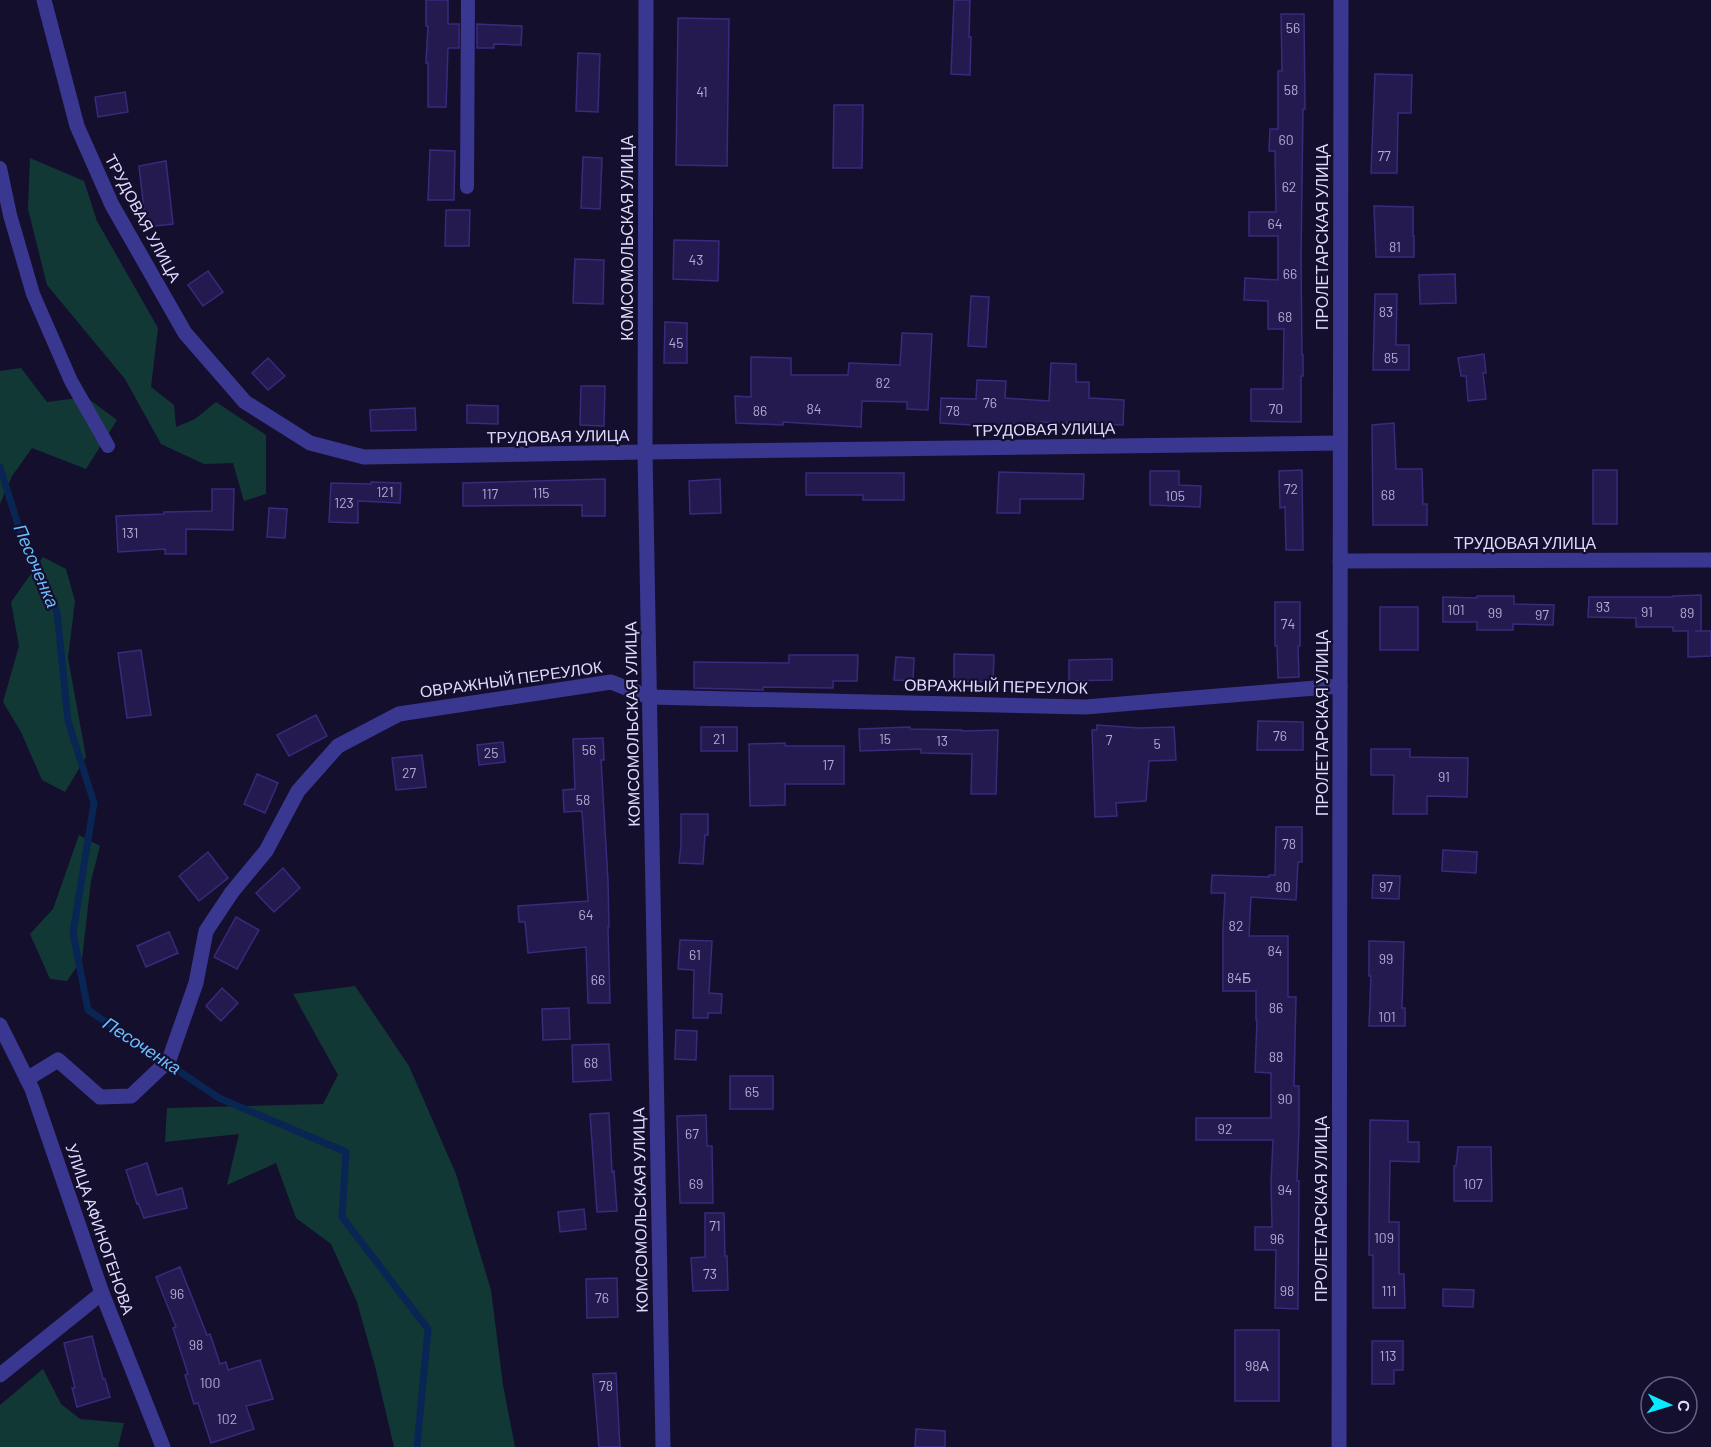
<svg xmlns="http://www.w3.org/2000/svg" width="1711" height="1447" font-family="Barlow,sans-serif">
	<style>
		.green { fill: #123836 }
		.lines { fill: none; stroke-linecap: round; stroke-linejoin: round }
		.stream { stroke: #092553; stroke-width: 7 }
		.building { fill: #241a4f; stroke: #392a7d; stroke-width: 1.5 }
		.service { stroke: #39378f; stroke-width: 14 }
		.minor { stroke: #39378f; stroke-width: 15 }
		.labels { text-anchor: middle; stroke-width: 4.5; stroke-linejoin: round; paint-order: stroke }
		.number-label { font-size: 14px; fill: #b0abd3 }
		.street-label { font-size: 16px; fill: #dfdbff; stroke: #140f2d }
		.water-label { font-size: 18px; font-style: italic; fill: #69bcff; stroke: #140f2d }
	</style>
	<rect width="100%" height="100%" fill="#140f2d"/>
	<!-- green -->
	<g class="green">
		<polygon points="30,158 84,181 97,221 158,328 151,387 174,405 176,427 195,419 216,402 266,435 266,494 244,501 233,463 204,464 161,444 125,379 47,285 28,209"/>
		<polygon points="21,368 47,402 86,397 117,420 86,469 32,448 12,476 0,504 0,371"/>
		<polygon points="43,557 66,569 75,601 68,658 86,757 65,792 42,780 21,732 3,702 19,646 11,602"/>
		<polygon points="79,835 100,846 91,881 82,959 67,981 50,979 30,934 53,909"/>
		<polygon points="355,986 409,1066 456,1174 491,1290 503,1385 515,1447 394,1447 375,1366 357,1302 331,1244 296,1218 276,1163 227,1185 239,1134 165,1142 167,1108 323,1104 338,1075 293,994"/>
		<polygon points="43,1369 61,1404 80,1419 124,1423 118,1447 0,1447 0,1405"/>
	</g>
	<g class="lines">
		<!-- stream -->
		<polyline class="stream" points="0,467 24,544 57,612 68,721 94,803 73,933 88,1010 219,1098 346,1152 342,1217 428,1329 417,1447"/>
	</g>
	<!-- building -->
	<g class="building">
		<polygon points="426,0 448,0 448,24 459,24 459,48 448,48 446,107 428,107 428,63 426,63 428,26 426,26"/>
		<polygon points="954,0 970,0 969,37 971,37 970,75 951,74"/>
		<polygon points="1281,14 1304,14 1305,109 1303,109 1301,260 1302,355 1303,355 1303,376 1301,376 1301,422 1251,421 1251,389 1283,389 1284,329 1268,329 1268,301 1244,300 1245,278 1278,280 1278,236 1249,236 1249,212 1276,212 1275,151 1269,151 1270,129 1278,129 1278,71 1282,71"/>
		<polygon points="678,18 729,19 727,166 676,165"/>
		<polygon points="477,24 522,26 521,45 494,44 494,48 477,48"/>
		<polygon points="578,53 600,54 598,112 576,111"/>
		<polygon points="1375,74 1412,75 1411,113 1398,113 1397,173 1371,173"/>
		<polygon points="125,92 128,112 98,117 95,97"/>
		<polygon points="834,105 863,105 862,168 833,168"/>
		<polygon points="430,150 455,151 454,200 428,200"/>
		<polygon points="583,157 602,158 600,209 581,208"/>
		<polygon points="166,161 173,224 146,227 139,166"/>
		<polygon points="1374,206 1413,207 1413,236 1414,236 1414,257 1376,257"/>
		<polygon points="446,210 470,210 469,246 445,246"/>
		<polygon points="674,240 719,241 718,281 673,279"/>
		<polygon points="575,259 604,260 603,304 573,303"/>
		<polygon points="208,271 223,292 203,306 188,285"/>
		<polygon points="1455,274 1456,303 1420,304 1419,275"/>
		<polygon points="1375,294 1397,294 1396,345 1409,345 1409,370 1373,370"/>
		<polygon points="971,296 989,297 986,347 968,346"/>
		<polygon points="665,322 687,323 687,363 664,363"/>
		<polygon points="902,333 932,334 928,410 907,409 907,402 862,401 861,427 783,422 783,425 736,423 735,396 751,397 751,357 791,358 791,375 848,375 849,363 900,365"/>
		<polygon points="1484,354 1486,373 1483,373 1486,399 1468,401 1466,376 1461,376 1458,358"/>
		<polygon points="268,358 285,376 268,390 252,373"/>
		<polygon points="1051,363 1076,364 1076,382 1089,382 1089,398 1124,400 1123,425 1040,422 1039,425 1004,423 1003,427 940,423 941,398 976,399 977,380 1006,381 1005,398 1049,401"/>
		<polygon points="581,386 605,386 604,426 580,425"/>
		<polygon points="467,405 498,406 498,424 467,423"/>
		<polygon points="415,408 416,430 371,431 370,410"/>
		<polygon points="1394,423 1396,469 1422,469 1423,504 1427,504 1427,525 1373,525 1372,425"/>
		<polygon points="1302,470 1303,550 1286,550 1285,507 1280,508 1279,471"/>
		<rect x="1593" y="470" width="24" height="54"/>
		<polygon points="1150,471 1179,471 1179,485 1201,486 1200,507 1150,505"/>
		<polygon points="999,472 1084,474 1083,499 1020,499 1020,513 997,513"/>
		<polygon points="806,473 904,473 904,500 863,500 863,495 806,495"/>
		<polygon points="605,479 605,516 582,516 582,505 463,506 463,483"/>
		<polygon points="720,479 721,513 690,514 689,481"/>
		<polygon points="371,482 401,483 400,503 358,501 358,523 329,522 331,483 371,484"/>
		<polygon points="212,489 234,489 233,530 186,529 186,554 165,554 165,549 118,552 116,516 164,514 164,512 212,511"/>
		<polygon points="269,508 287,509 285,538 267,537"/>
		<polygon points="1701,595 1701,631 1695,631 1711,631 1711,656 1688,657 1688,631 1673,631 1673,627 1636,627 1636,618 1588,617 1589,597 1673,597 1673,596"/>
		<polygon points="1477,596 1514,596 1514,604 1554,605 1553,625 1513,624 1513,630 1477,630 1477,622 1443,622 1443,597 1477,598"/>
		<polygon points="1275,602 1300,602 1300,646 1298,646 1299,677 1278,678 1277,646 1275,646"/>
		<rect x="1380" y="607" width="38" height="43"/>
		<polygon points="141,650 151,715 127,718 118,653"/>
		<polygon points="954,654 994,655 993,682 954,681"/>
		<polygon points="789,655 858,655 857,681 833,681 833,688 763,687 763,690 694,688 694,662 789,663"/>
		<polygon points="896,657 914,658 913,681 894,680"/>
		<polygon points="1112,659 1112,680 1069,681 1069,660"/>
		<polygon points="316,715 327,736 289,756 277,735"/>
		<polygon points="1258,721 1303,722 1303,750 1257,750"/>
		<polygon points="1097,725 1139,728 1174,727 1176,760 1149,761 1146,801 1116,803 1117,816 1095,817 1092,730 1097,730"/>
		<rect x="701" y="727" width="36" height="24"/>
		<polygon points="910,727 910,729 962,730 962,731 998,730 996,794 971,794 972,754 921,753 921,749 860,751 859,729"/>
		<polygon points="603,738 604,760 601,760 608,881 609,927 608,927 610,1003 588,1003 586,947 528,953 525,922 519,922 518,906 588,901 582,811 564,812 563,790 575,789 573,739"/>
		<polygon points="503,742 505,762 479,765 477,745"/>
		<polygon points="785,743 785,746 844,746 844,784 785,784 785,805 750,806 749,744"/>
		<polygon points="1371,749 1410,749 1410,757 1468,758 1467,797 1427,796 1427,814 1393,814 1394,775 1371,775"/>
		<polygon points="422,755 426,787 396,790 392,758"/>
		<polygon points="257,774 278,783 265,813 244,804"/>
		<polygon points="681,814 708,814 708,835 705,835 703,864 679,863 681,845"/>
		<polygon points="1276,827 1302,827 1302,862 1298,862 1296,900 1251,897 1249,936 1288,936 1288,997 1296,997 1294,1086 1299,1086 1299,1127 1297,1181 1299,1181 1298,1309 1275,1308 1276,1250 1255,1250 1255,1227 1272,1227 1271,1182 1273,1140 1196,1140 1196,1118 1271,1118 1271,1073 1255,1072 1257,1020 1256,1020 1256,991 1223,991 1223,929 1225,893 1211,893 1212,875 1269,877 1269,875 1275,875"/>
		<polygon points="1443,850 1477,852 1476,873 1442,871"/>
		<polygon points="208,852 228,878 199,901 179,876"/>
		<polygon points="283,868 300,888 274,912 256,893"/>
		<polygon points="1373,875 1400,876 1399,899 1372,898"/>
		<polygon points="236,917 259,930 237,969 214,957"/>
		<polygon points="169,932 178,953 146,967 137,946"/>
		<polygon points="680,940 712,941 709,993 722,994 721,1013 708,1013 708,1018 693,1018 694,970 678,969"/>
		<polygon points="1369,941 1404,942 1402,1008 1405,1008 1405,1026 1369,1026 1371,976 1369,976"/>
		<polygon points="222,988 238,1003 221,1021 206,1006"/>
		<polygon points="569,1008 570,1039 543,1040 542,1009"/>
		<polygon points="676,1030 697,1031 696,1060 675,1059"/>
		<polygon points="609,1044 611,1080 573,1082 572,1045"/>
		<rect x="730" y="1076" width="43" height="33"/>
		<polygon points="609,1113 612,1172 614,1171 617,1211 597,1212 590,1114"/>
		<polygon points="706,1115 707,1146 712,1146 713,1203 680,1203 677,1116"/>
		<polygon points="1370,1120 1408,1121 1408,1142 1419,1142 1419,1162 1390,1161 1389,1222 1399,1222 1399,1274 1404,1274 1405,1308 1373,1308 1373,1255 1369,1255"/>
		<polygon points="1458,1147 1491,1147 1492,1201 1454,1201 1454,1166 1456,1166"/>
		<polygon points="147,1163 157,1195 182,1188 187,1208 144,1218 138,1203 137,1204 126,1170"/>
		<polygon points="584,1209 586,1229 560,1232 558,1212"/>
		<polygon points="705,1213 724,1213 725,1256 727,1256 728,1290 693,1291 691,1258 705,1257"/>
		<polygon points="180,1267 207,1335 210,1334 220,1364 226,1362 228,1370 260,1360 273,1399 246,1406 254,1429 211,1443 198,1403 194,1404 185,1375 188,1374 173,1328 176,1327 156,1277"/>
		<polygon points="617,1278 618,1317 587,1318 586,1279"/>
		<polygon points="1443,1289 1474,1290 1473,1307 1443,1306"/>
		<rect x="1235" y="1330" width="44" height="71"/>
		<polygon points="92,1336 103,1379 105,1379 110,1397 77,1407 72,1388 75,1388 64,1343"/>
		<polygon points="1372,1341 1403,1341 1403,1370 1394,1370 1394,1384 1372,1384"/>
		<polygon points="616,1373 620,1447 599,1447 593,1374"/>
		<polygon points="916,1429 945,1431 945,1447 915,1447"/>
	</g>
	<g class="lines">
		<!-- service -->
		<g class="service">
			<polyline points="0,168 10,215 33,294 71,381 108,446"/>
			<polyline points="467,187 468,0"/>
		</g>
		<!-- minor -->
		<g class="minor">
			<polyline points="44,0 77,126 112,205 185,333 245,402 310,443 364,457 645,452 1340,443"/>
			<polyline points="646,0 645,452 663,1447"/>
			<polyline points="1340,561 1711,560"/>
			<polyline points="0,1025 32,1089 102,1293 163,1447"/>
			<polyline points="27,1079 58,1060 100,1097 131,1096 169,1060 196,983 206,931 232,892 266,851 298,791 338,746 399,714 611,682 649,697 1085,707 1340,686"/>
			<polyline points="0,1375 102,1293"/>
			<polyline points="1339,1447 1341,0"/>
		</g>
	</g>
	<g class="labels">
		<!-- number labels -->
		<g class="number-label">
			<text x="1293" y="33">56</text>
			<text x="1291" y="95">58</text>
			<text x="702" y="97">41</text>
			<text x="1286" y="145">60</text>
			<text x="1384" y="161">77</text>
			<text x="1289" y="192">62</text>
			<text x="1275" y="229">64</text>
			<text x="1395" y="252">81</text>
			<text x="696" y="265">43</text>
			<text x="1290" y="279">66</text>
			<text x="1386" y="317">83</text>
			<text x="1285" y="322">68</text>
			<text x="676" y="348">45</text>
			<text x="1391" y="363">85</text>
			<text x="883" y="388">82</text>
			<text x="990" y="408">76</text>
			<text x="814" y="414">84</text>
			<text x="1276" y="414">70</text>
			<text x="760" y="416">86</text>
			<text x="953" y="416">78</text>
			<text x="1291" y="494">72</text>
			<text x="385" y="497">121</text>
			<text x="541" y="498">115</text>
			<text x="490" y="499">117</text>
			<text x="1388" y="500">68</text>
			<text x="1175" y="501">105</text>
			<text x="344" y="508">123</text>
			<text x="130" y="538">131</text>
			<text x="1603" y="612">93</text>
			<text x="1456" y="615">101</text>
			<text x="1647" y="617">91</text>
			<text x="1495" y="618">99</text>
			<text x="1687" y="618">89</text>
			<text x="1542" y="620">97</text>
			<text x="1288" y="629">74</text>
			<text x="1280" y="741">76</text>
			<text x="719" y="744">21</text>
			<text x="885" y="744">15</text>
			<text x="1109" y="745">7</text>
			<text x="942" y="746">13</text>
			<text x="1157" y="749">5</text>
			<text x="589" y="755">56</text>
			<text x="491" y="758">25</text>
			<text x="828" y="770">17</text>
			<text x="409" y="778">27</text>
			<text x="1444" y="782">91</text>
			<text x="583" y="805">58</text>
			<text x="1289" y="849">78</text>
			<text x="1283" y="892">80</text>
			<text x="1386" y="892">97</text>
			<text x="586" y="920">64</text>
			<text x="1236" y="931">82</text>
			<text x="1275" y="956">84</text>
			<text x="695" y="960">61</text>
			<text x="1386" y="964">99</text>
			<text x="1239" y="983">84Б</text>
			<text x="598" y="985">66</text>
			<text x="1276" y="1013">86</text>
			<text x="1387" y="1022">101</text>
			<text x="1276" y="1062">88</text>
			<text x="591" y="1068">68</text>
			<text x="752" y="1097">65</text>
			<text x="1285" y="1104">90</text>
			<text x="1225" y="1134">92</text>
			<text x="692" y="1139">67</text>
			<text x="696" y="1189">69</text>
			<text x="1473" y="1189">107</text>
			<text x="1285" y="1195">94</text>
			<text x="715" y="1231">71</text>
			<text x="1384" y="1243">109</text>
			<text x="1277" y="1244">96</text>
			<text x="710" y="1279">73</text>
			<text x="1287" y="1296">98</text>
			<text x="1389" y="1296">111</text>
			<text x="177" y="1299">96</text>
			<text x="602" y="1303">76</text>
			<text x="196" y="1350">98</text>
			<text x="1388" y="1361">113</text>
			<text x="1257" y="1371">98А</text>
			<text x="210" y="1388">100</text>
			<text x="606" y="1391">78</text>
			<text x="227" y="1424">102</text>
		</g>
		<!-- street labels -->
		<g class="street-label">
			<text transform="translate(143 218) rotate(62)" y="6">ТРУДОВАЯ УЛИЦА</text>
			<text transform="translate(1322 237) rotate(-90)" y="6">ПРОЛЕТАРСКАЯ УЛИЦА</text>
			<text transform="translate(627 238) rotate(-90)" y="6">КОМСОМОЛЬСКАЯ УЛИЦА</text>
			<text transform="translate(1044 429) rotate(-1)" y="6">ТРУДОВАЯ УЛИЦА</text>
			<text transform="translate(558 436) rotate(-1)" y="6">ТРУДОВАЯ УЛИЦА</text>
			<text x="1525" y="549">ТРУДОВАЯ УЛИЦА</text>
			<text transform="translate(511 679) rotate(-8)" y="6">ОВРАЖНЫЙ ПЕРЕУЛОК</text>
			<text transform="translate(996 686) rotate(1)" y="6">ОВРАЖНЫЙ ПЕРЕУЛОК</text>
			<text transform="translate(1322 723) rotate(-90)" y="6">ПРОЛЕТАРСКАЯ УЛИЦА</text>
			<text transform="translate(632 724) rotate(-91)" y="6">КОМСОМОЛЬСКАЯ УЛИЦА</text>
			<text transform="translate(1321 1209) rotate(-90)" y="6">ПРОЛЕТАРСКАЯ УЛИЦА</text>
			<text transform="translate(640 1210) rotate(-91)" y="6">КОМСОМОЛЬСКАЯ УЛИЦА</text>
			<text transform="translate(100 1229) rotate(71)" y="6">УЛИЦА АФИНОГЕНОВА</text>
		</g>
		<!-- water labels -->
		<g class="water-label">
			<text transform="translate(36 566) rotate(67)" y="6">Песоченка</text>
			<text transform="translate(142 1046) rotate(33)" y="6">Песоченка</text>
		</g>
	</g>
	<!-- north arrow -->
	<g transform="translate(1669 1405) rotate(94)"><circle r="28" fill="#140f2d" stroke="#656181" stroke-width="1.5"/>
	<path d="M0-4.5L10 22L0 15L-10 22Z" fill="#07eaff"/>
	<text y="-9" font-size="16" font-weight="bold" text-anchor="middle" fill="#dfdbff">С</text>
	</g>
</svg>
